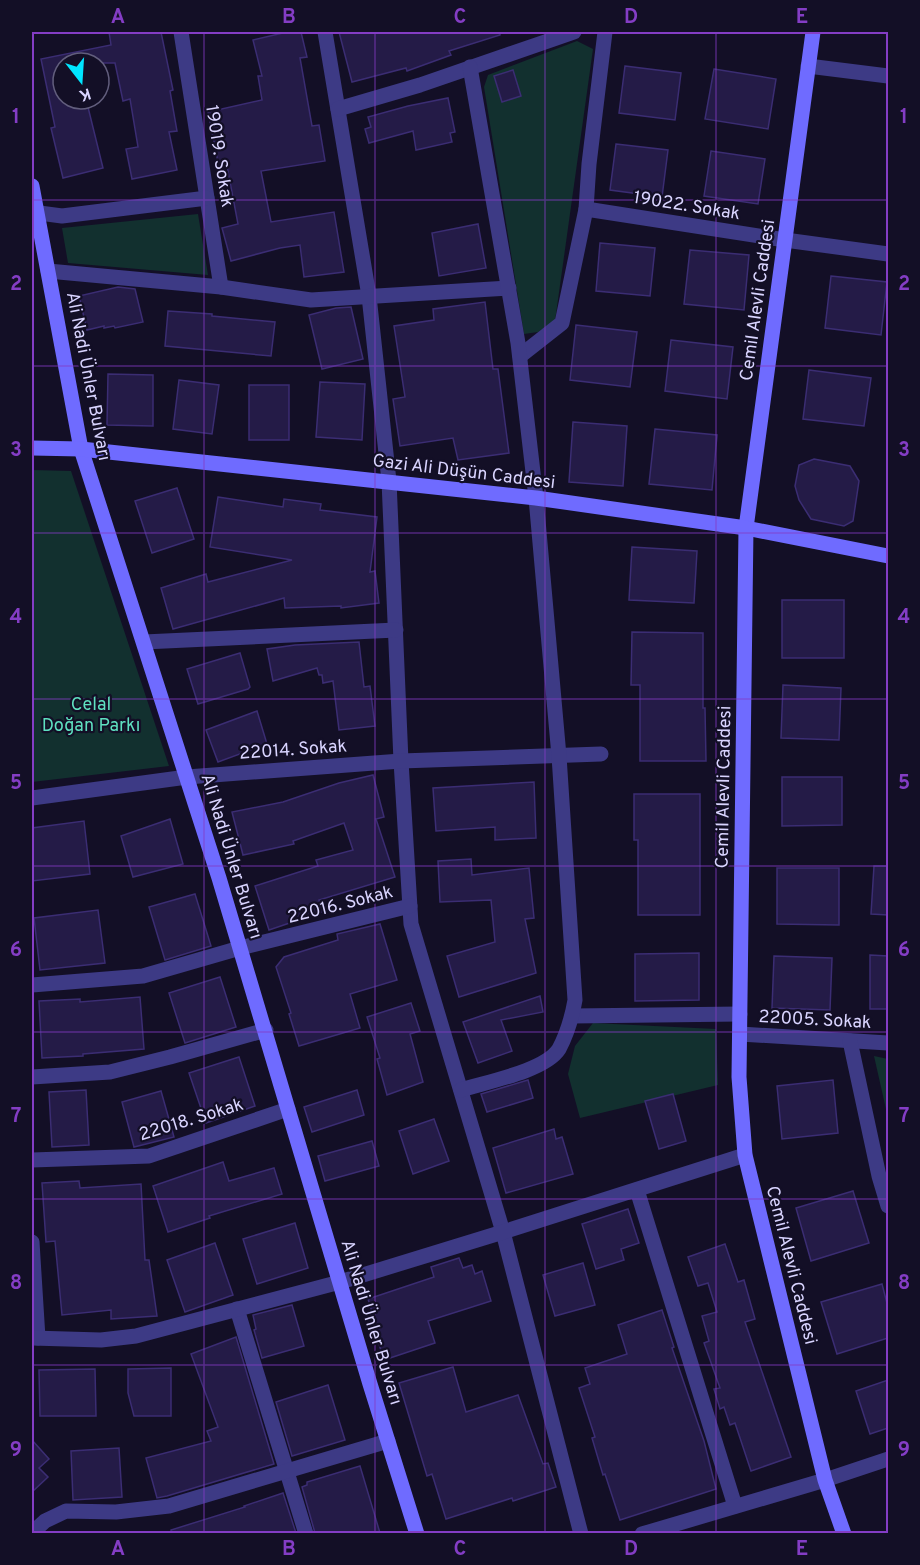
<svg xmlns="http://www.w3.org/2000/svg" width="920" height="1565" font-family="Overpass,sans-serif">
	<style>
		.green { fill: #12302f }
		.building { fill: #241b47; stroke: #3b2d73; stroke-width: 1.5 }
		.lines { fill: none; stroke-linecap: round; stroke-linejoin: round }
		.street { stroke: #3d3a85; stroke-width: 15 }
		.secondary { stroke: #6f6bff; stroke-width: 15 }
		.grid { fill: none; stroke: #843dc5; stroke-width: 1.5; stroke-opacity: 0.55 }
		.labels { text-anchor: middle; stroke-width: 4.5; stroke-linejoin: round; paint-order: stroke }
		.street-label { font-size: 18px; fill: #d9d4ff; stroke: #130f26 }
		.park-label { font-size: 18px; fill: #5fe0c0; stroke: #130f26 }
		.neatline { fill: none; stroke: #843dc5; stroke-width: 2 }
		.grid-label { font-size: 20px; text-anchor: middle; font-weight: bold; fill: #843dc5 }
	</style>
	<rect width="100%" height="100%" fill="#130f26"/>
	<!-- green -->
	<g class="green">
		<polygon points="577,41 593,49 555,321 538,332 524,334 484,87 488,75"/>
		<polygon points="198,214 208,275 68,263 62,228"/>
		<polygon points="32,470 71,471 169,766 32,782"/>
		<polygon points="593,1023 716,1029 718,1085 580,1118 568,1074 575,1046"/>
		<polygon points="874,1056 888,1059 888,1118"/>
	</g>
	<!-- building -->
	<g class="building">
		<polygon points="109,32 161,32 173,90 170,91 177,131 169,132 177,170 132,179 126,149 138,147 130,99 123,101 115,63 63,63 63,99 86,99 103,168 63,178 51,128 55,127 41,59 111,45"/>
		<polygon points="287,32 301,32 307,57 300,58 312,126 319,125 325,161 261,171 271,222 334,212 344,272 304,277 300,245 280,248 231,261 222,228 238,224 227,166 219,167 208,112 262,100 258,76 262,76 253,40"/>
		<polygon points="339,32 500,32 500,35 449,51 451,55 407,71 406,68 352,82"/>
		<polygon points="625,66 681,73 675,120 619,113"/>
		<polygon points="714,69 776,79 768,129 705,119"/>
		<polygon points="513,70 521,96 502,102 494,76"/>
		<polygon points="448,98 455,132 450,133 452,142 416,150 413,131 369,143 365,129 371,127 368,117 408,106"/>
		<polygon points="616,144 668,150 662,197 610,190"/>
		<polygon points="711,151 765,159 758,204 704,196"/>
		<polygon points="478,224 486,268 439,276 432,233"/>
		<polygon points="600,243 655,248 650,296 596,291"/>
		<polygon points="690,250 749,255 744,310 684,304"/>
		<polygon points="831,276 887,282 881,335 825,328"/>
		<polygon points="118,287 135,289 143,322 115,328 114,326 104,328 104,326 87,330 79,296"/>
		<polygon points="485,302 493,369 498,369 509,453 458,460 453,438 400,446 393,399 405,397 394,326 434,320 433,309"/>
		<polygon points="351,307 363,359 322,369 309,315 336,308"/>
		<polygon points="168,311 212,314 212,316 275,322 271,356 165,346"/>
		<polygon points="576,325 637,332 630,387 570,380"/>
		<polygon points="671,340 733,347 727,399 665,391"/>
		<polygon points="809,370 871,378 864,426 803,419"/>
		<polygon points="108,374 153,375 153,426 107,425"/>
		<polygon points="179,380 219,385 212,434 173,429"/>
		<polygon points="320,382 365,384 362,440 316,437"/>
		<rect x="249" y="385" width="40" height="55"/>
		<polygon points="573,422 627,426 623,486 569,482"/>
		<polygon points="655,429 717,435 712,490 649,484"/>
		<polygon points="814,459 850,466 859,481 853,521 844,526 811,519 799,500 795,486 799,465"/>
		<polygon points="177,488 194,539 152,553 135,501"/>
		<polygon points="218,497 283,507 284,499 321,504 320,510 377,517 370,572 375,571 379,603 341,608 341,606 285,608 284,598 173,629 161,588 206,574 208,582 292,560 210,547"/>
		<polygon points="632,547 697,551 694,603 629,600"/>
		<rect x="782" y="600" width="62" height="58"/>
		<polygon points="632,632 703,633 703,708 705,708 706,761 640,761 640,685 631,685"/>
		<polygon points="359,642 364,687 370,686 375,726 339,730 333,681 323,683 322,675 319,675 317,668 273,681 267,649 295,645"/>
		<polygon points="240,653 250,687 248,689 198,704 187,669"/>
		<polygon points="783,685 841,688 839,740 781,738"/>
		<polygon points="257,711 267,744 218,762 206,730"/>
		<polygon points="373,775 384,817 376,819 395,877 319,900 322,912 269,930 255,886 318,866 316,860 353,850 344,823 293,841 294,844 243,855 232,812 283,802 339,783"/>
		<polygon points="782,777 842,777 842,825 782,826"/>
		<polygon points="534,782 536,838 495,840 495,827 436,831 433,788"/>
		<polygon points="634,794 700,794 700,915 638,915 638,840 634,840"/>
		<polygon points="170,819 183,864 133,877 121,836"/>
		<polygon points="84,821 90,874 32,881 32,828"/>
		<polygon points="471,859 472,875 529,868 534,918 525,919 536,973 459,997 447,956 495,942 491,900 440,902 438,861"/>
		<polygon points="874,866 888,866 888,915 871,914"/>
		<polygon points="777,868 839,868 839,925 777,924"/>
		<polygon points="195,894 211,946 165,960 149,907"/>
		<polygon points="98,910 105,963 40,970 34,918"/>
		<polygon points="380,924 397,980 350,994 360,1028 299,1046 289,1014 291,1013 276,967 284,957 338,940 337,934"/>
		<polygon points="699,953 699,1000 635,1001 635,954"/>
		<polygon points="870,955 888,956 888,1009 870,1009"/>
		<polygon points="774,956 832,958 830,1010 772,1008"/>
		<polygon points="220,977 236,1027 185,1043 169,993"/>
		<polygon points="540,996 543,1012 501,1020 512,1051 478,1063 463,1022"/>
		<polygon points="140,997 144,1049 83,1054 83,1056 42,1058 39,1001 80,999 80,1002"/>
		<polygon points="411,1003 420,1031 410,1034 423,1082 387,1095 377,1059 380,1058 367,1017"/>
		<polygon points="239,1057 255,1106 206,1123 189,1073"/>
		<polygon points="528,1080 533,1098 487,1112 481,1094"/>
		<polygon points="833,1080 838,1133 782,1139 777,1086"/>
		<polygon points="86,1090 89,1145 52,1147 49,1092"/>
		<polygon points="357,1090 364,1115 312,1132 304,1107"/>
		<polygon points="161,1091 174,1137 134,1147 122,1102"/>
		<polygon points="673,1094 686,1141 659,1149 645,1101"/>
		<polygon points="434,1119 449,1161 413,1174 399,1131"/>
		<polygon points="554,1129 556,1139 562,1137 573,1174 506,1193 493,1148"/>
		<polygon points="372,1141 379,1166 325,1181 318,1156"/>
		<polygon points="223,1162 229,1181 274,1168 282,1194 209,1216 210,1218 168,1232 153,1186"/>
		<polygon points="79,1181 80,1188 141,1184 145,1260 149,1260 157,1316 111,1319 111,1310 62,1315 55,1241 46,1242 42,1183"/>
		<polygon points="853,1191 869,1243 811,1261 796,1208"/>
		<polygon points="628,1209 639,1243 621,1249 624,1260 596,1269 582,1224"/>
		<polygon points="295,1223 308,1268 257,1284 243,1239"/>
		<polygon points="215,1243 233,1295 185,1312 167,1260"/>
		<polygon points="725,1244 738,1282 744,1280 755,1319 745,1322 791,1457 751,1471 735,1423 730,1425 724,1407 720,1409 714,1389 720,1388 704,1343 709,1341 702,1316 717,1312 708,1283 698,1286 688,1257"/>
		<polygon points="459,1258 463,1268 472,1265 475,1274 482,1271 491,1301 428,1321 435,1343 384,1360 376,1335 379,1334 368,1299 434,1277 431,1267"/>
		<polygon points="583,1263 595,1305 555,1316 543,1275"/>
		<polygon points="882,1284 888,1307 888,1338 837,1354 821,1302"/>
		<polygon points="292,1305 304,1346 262,1358 254,1330 256,1329 253,1315"/>
		<polygon points="662,1310 674,1347 672,1348 704,1441 716,1489 620,1520 605,1474 603,1475 592,1438 595,1437 579,1388 590,1384 585,1368 627,1354 618,1325"/>
		<polygon points="236,1337 274,1464 167,1496 157,1498 146,1458 211,1441 207,1431 218,1427 191,1354"/>
		<polygon points="453,1367 466,1412 518,1395 543,1464 548,1463 556,1487 513,1501 512,1498 446,1519 432,1474 427,1476 399,1383"/>
		<polygon points="171,1368 171,1416 134,1416 128,1393 128,1369"/>
		<polygon points="95,1369 96,1416 40,1416 39,1370"/>
		<polygon points="888,1380 888,1428 870,1434 856,1391"/>
		<polygon points="328,1385 345,1440 292,1456 276,1402"/>
		<polygon points="32,1440 49,1459 39,1468 48,1477 32,1492"/>
		<polygon points="119,1448 122,1497 73,1500 71,1451"/>
		<polygon points="360,1466 380,1533 315,1533 302,1487 307,1485 307,1482"/>
		<polygon points="283,1493 296,1533 171,1533 171,1530 245,1507 244,1506"/>
	</g>
	<g class="lines">
		<!-- street -->
		<g class="street">
			<polyline points="181,32 221,287"/>
			<polyline points="325,32 369,296 389,481 401,761 411,924 503,1232 581,1534"/>
			<polyline points="808,66 888,76"/>
			<polyline points="338,109 420,85 574,32"/>
			<polyline points="586,209 785,240 888,254"/>
			<polyline points="32,212 62,216 207,198"/>
			<polyline points="48,271 221,287 311,300 509,288"/>
			<polyline points="520,356 562,323 586,209 589,164 605,32"/>
			<polyline points="144,642 396,630"/>
			<polyline points="32,798 187,777 401,761 601,754"/>
			<polyline points="32,985 143,976 240,948 410,906"/>
			<polyline points="572,1016 740,1014"/>
			<polyline points="740,1034 888,1043"/>
			<polyline points="850,1041 879,1176 888,1206"/>
			<polyline points="32,1077 110,1072 170,1057 266,1030"/>
			<path d="M461,1090C486,1082 545,1071 559,1049C567,1034 572,1017 575,1000L559,756L536,498L518,343L470,67"/>
			<polyline points="32,1160 149,1156 288,1109"/>
			<polyline points="637,1190 735,1506"/>
			<polyline points="32,1242 38,1338"/>
			<polyline points="237,1309 306,1534"/>
			<polyline points="32,1338 101,1340 136,1336 340,1282 503,1232 745,1155"/>
			<polyline points="32,1533 45,1521 66,1511 116,1512 169,1506 388,1441"/>
			<polyline points="642,1534 825,1480 888,1459"/>
		</g>
		<!-- secondary -->
		<g class="secondary">
			<polyline points="813,32 746,528 739,1077 745,1155 825,1480 844,1534"/>
			<polyline points="32,186 81,449 219,878 370,1384 417,1534"/>
			<polyline points="32,448 81,449 536,498 746,528 888,556"/>
		</g>
	</g>
	<!-- grid -->
	<path class="grid" d="M204,32V1534M375,32V1534M545,32V1534M716,32V1534M32,200H888M32,366H888M32,533H888M32,699H888M32,866H888M32,1032H888M32,1199H888M32,1365H888"/>
	<g class="labels">
		<!-- street labels -->
		<g class="street-label">
			<text transform="translate(220 156) rotate(81)" y="6">19019. Sokak</text>
			<text transform="translate(687 205) rotate(9)" y="6">19022. Sokak</text>
			<text transform="translate(757 300) rotate(-82)" y="6">Cemil Alevli Caddesi</text>
			<text transform="translate(89 376) rotate(79)" y="6">Ali Nadi Ünler Bulvarı</text>
			<text transform="translate(464 471) rotate(7)" y="6">Gazi Ali Düşün Caddesi</text>
			<text transform="translate(293 749) rotate(-4)" y="6">22014. Sokak</text>
			<text transform="translate(723 787) rotate(-89)" y="6">Cemil Alevli Caddesi</text>
			<text transform="translate(232 856) rotate(73)" y="6">Ali Nadi Ünler Bulvarı</text>
			<text transform="translate(340 904) rotate(-14)" y="6">22016. Sokak</text>
			<text transform="translate(815 1019) rotate(3)" y="6">22005. Sokak</text>
			<text transform="translate(191 1119) rotate(-17)" y="6">22018. Sokak</text>
			<text transform="translate(792 1265) rotate(76)" y="6">Cemil Alevli Caddesi</text>
			<text transform="translate(372 1322) rotate(73)" y="6">Ali Nadi Ünler Bulvarı</text>
		</g>
		<!-- park labels -->
		<g class="park-label">
			<text x="91" y="710">Celal<tspan x="91" dy="21">Doğan Parkı</tspan></text>
		</g>
	</g>
	<!-- border -->
	<rect width="920" height="1565" fill="none" stroke="#130f26" stroke-width="66"/>
	<!-- north arrow -->
	<g transform="translate(81 81) rotate(163)"><circle r="28" fill="#130f26" stroke="#625e7d" stroke-width="1.5"/>
	<path d="M0-4.5L10 22L0 15L-10 22Z" fill="#00e5ff"/>
	<text y="-9" font-size="16" font-weight="bold" text-anchor="middle" fill="#d9d4ff">K</text>
	</g>
	<rect x="33" y="33" width="854" height="1499" class="neatline"/>
	<g class="grid-label">
		<text x="118" y="23">A</text>
		<text x="289" y="23">B</text>
		<text x="460" y="23">C</text>
		<text x="631" y="23">D</text>
		<text x="802" y="23">E</text>
		<text x="16" y="123">1</text>
		<text x="904" y="123">1</text>
		<text x="16" y="290">2</text>
		<text x="904" y="290">2</text>
		<text x="16" y="456">3</text>
		<text x="904" y="456">3</text>
		<text x="16" y="623">4</text>
		<text x="904" y="623">4</text>
		<text x="16" y="789">5</text>
		<text x="904" y="789">5</text>
		<text x="16" y="956">6</text>
		<text x="904" y="956">6</text>
		<text x="16" y="1122">7</text>
		<text x="904" y="1122">7</text>
		<text x="16" y="1289">8</text>
		<text x="904" y="1289">8</text>
		<text x="16" y="1456">9</text>
		<text x="904" y="1456">9</text>
		<text x="118" y="1555">A</text>
		<text x="289" y="1555">B</text>
		<text x="460" y="1555">C</text>
		<text x="631" y="1555">D</text>
		<text x="802" y="1555">E</text>
	</g>
</svg>
